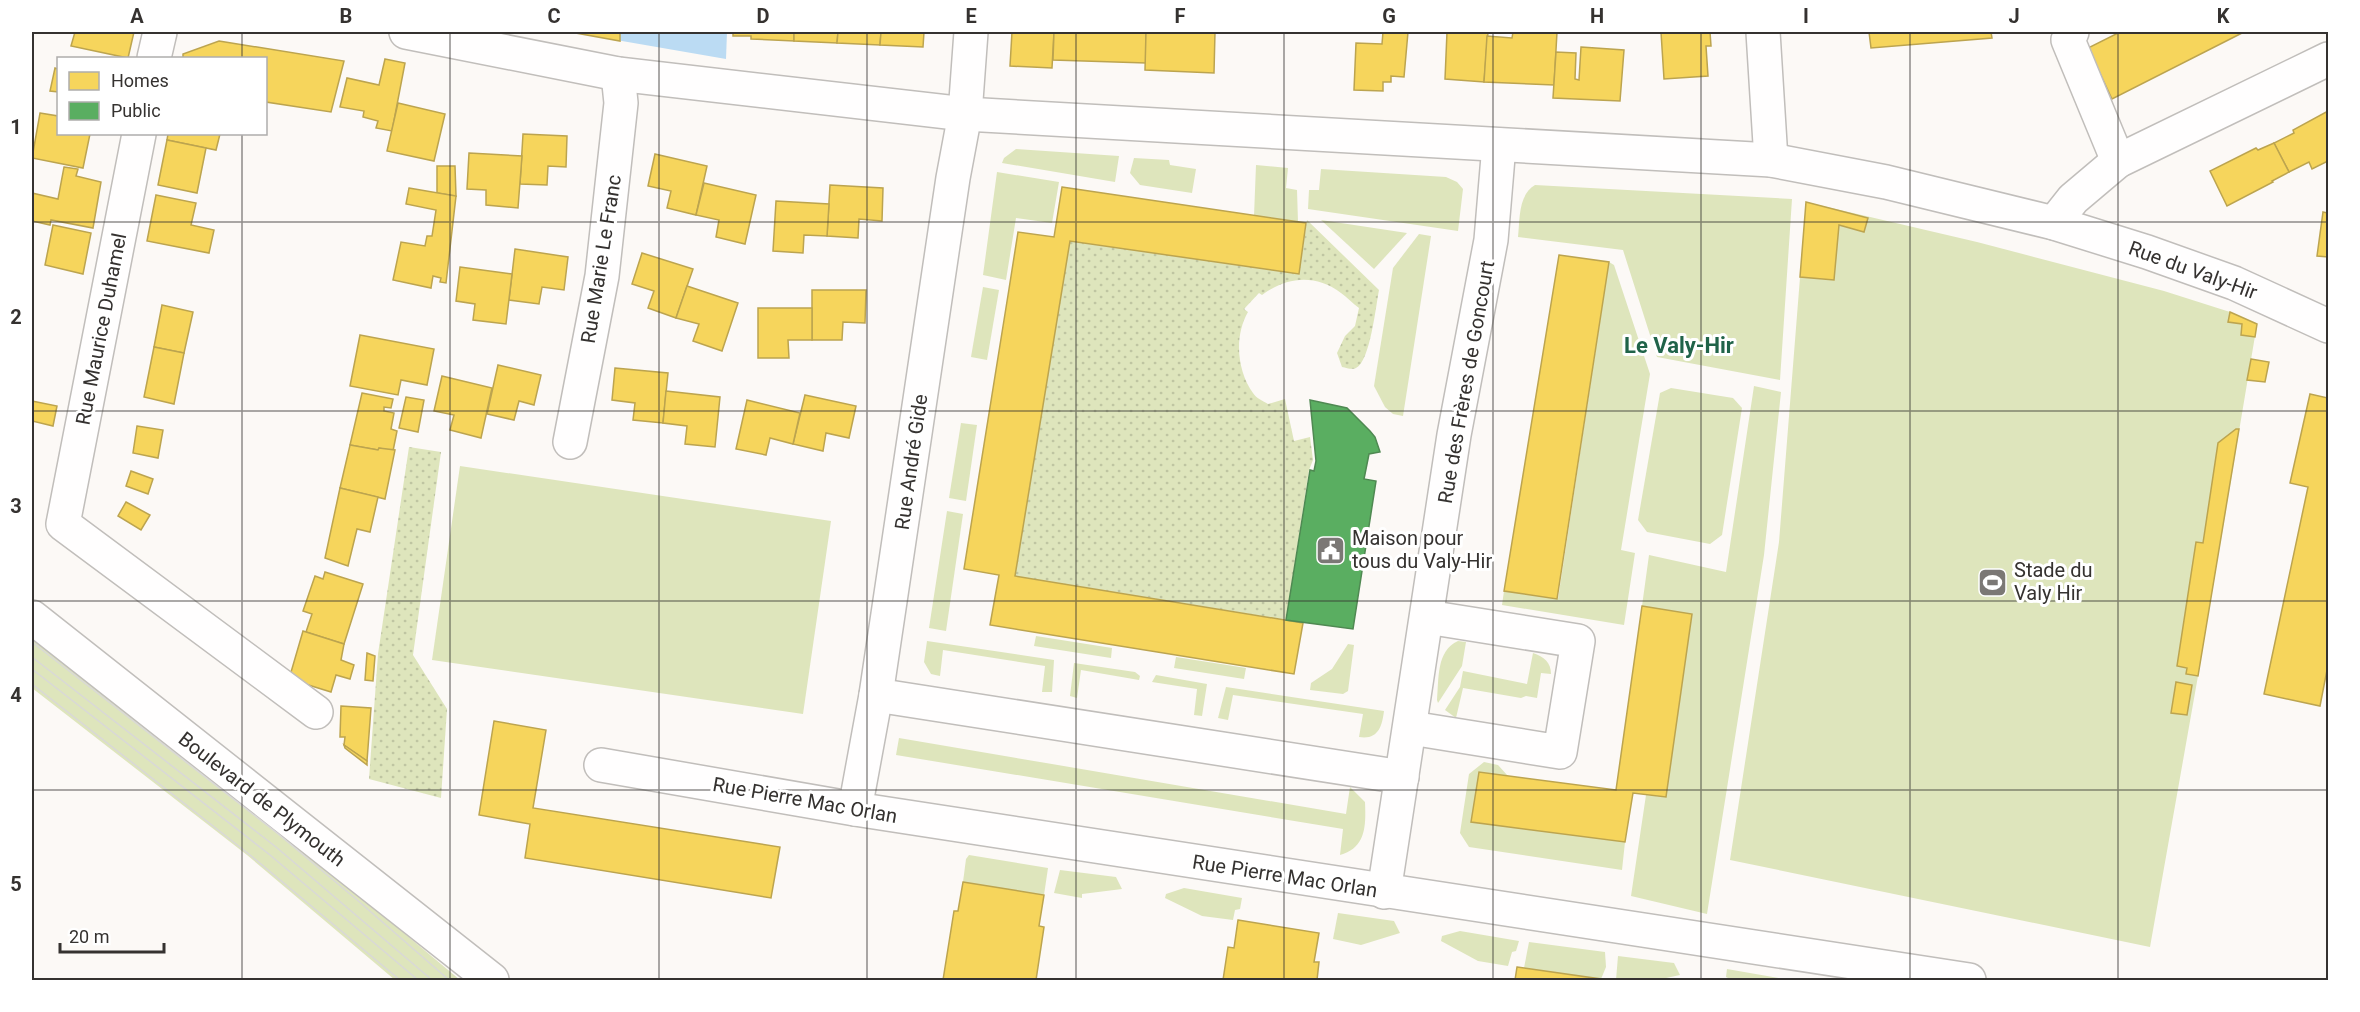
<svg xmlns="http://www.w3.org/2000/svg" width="2360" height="1012" font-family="Roboto,sans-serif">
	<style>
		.grass { fill: #dee5bc }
		.park { fill: url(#park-dots) }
		.water { fill: #bbdbf3 }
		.homes { fill: #f6d55c; stroke: #bca44f; stroke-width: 1.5 }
		.public { fill: #5aae61; stroke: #4f8952; stroke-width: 1.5 }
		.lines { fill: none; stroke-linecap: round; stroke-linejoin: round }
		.street-casing { stroke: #c1bebb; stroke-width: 36 }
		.secondary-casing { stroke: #c1bebb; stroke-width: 36 }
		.street { stroke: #fffefe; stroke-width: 33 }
		.secondary { stroke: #fffefe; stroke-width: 33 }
		.tram { stroke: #d9d8d7; stroke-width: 1.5 }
		.grid { fill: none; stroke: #353230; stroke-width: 1.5; stroke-opacity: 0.55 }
		.labels { text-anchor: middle; stroke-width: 6; stroke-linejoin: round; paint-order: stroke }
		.street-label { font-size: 20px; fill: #353230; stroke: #fff }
		.poi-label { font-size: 20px; fill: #353230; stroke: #fff; text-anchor: start }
		.quarter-label { font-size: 22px; font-weight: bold; fill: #206349; stroke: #fff }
		.neatline { fill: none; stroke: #353230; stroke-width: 2 }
		.grid-label { font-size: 20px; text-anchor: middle; font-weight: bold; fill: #353230 }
	</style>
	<defs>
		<pattern id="park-dots" width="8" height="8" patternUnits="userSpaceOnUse" patternTransform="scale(1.5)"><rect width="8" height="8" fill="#dee5bc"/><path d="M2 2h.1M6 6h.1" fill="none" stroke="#bfc5a2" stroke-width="1.8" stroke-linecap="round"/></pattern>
	</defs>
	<rect width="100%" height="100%" fill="#fcf9f6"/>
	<!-- grass -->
	<g class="grass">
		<polygon points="1016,149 1119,156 1115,182 1002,163 1004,158"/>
		<polygon points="1134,158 1169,160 1170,165 1196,169 1192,193 1140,185 1130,173"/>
		<polygon points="1256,165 1288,168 1286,188 1297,190 1298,222 1254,216"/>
		<polygon points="1321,169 1446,177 1457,182 1463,189 1458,231 1308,209 1309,190 1319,190"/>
		<polygon points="997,172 1059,182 1052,223 1016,218 1006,280 983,275"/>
		<path d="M1535,185L1792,199L1780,380L1657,357L1623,250L1518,237C1520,219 1518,195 1535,185Z"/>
		<polygon points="1806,202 1977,242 2164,291 2230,312 2257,324 2198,676 2150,947 1730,860 1779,542"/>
		<polygon points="1321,220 1407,233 1374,269"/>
		<polygon points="1419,234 1431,236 1403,416 1393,414 1385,407 1374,386 1393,268"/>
		<polygon points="1609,262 1614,265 1650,374 1621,550 1635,553 1624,625 1502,605 1504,591 1558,599"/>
		<polygon points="983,287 999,290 987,360 971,357"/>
		<polygon points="1754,386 1781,392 1764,555 1707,914 1631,896 1646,795 1666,797 1692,615 1642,606 1649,555 1726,572"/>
		<polygon points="1671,388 1733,398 1742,408 1722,535 1710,544 1647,532 1638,520 1660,393"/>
		<polygon points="961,423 977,425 966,501 949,498"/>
		<polygon points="460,466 831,521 803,714 432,660"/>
		<polygon points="947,511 963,514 946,631 929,628"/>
		<polygon points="32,636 361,897 460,980 395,980 247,855 32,688"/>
		<polygon points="1036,636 1112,648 1111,658 1034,646"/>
		<polygon points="927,641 1054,660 1052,692 1042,692 1045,666 943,650 940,676 931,674 924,662"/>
		<path d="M1458,641L1466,642L1462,666L1438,703L1437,700C1439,679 1436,651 1458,641Z"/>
		<polygon points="1348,644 1354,645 1348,691 1343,694 1310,690 1311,683 1332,669"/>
		<path d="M1533,653C1544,657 1551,662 1551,674L1541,673L1537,698L1526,696L1521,698L1463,688L1456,718L1445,710L1460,687L1463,671L1527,684Z"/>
		<polygon points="1176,657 1246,668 1244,679 1174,668"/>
		<polygon points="1074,663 1135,672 1140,676 1139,680 1081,670 1077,698 1070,696"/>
		<polygon points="1156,675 1207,684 1202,716 1194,715 1197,689 1152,682"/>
		<path d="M1226,687L1384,711C1382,727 1378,740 1359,737L1363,714L1233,695L1228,720L1218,718Z"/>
		<path d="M899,738L1346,814L1350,787L1365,802C1366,826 1366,848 1340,855L1343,829L896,755Z"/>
		<polygon points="1484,762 1498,765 1508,776 1479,772 1471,822 1625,842 1622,870 1469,847 1460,833 1469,774"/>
		<polygon points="969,855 1048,868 1044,895 963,882 966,859"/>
		<polygon points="1060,870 1116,877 1122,889 1082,894 1082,898 1054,893"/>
		<polygon points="1184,888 1242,898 1240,909 1235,910 1233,920 1202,916 1165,898 1166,894"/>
		<polygon points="1338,913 1394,921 1400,933 1361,945 1333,939"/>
		<polygon points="1460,931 1519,941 1516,951 1512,952 1508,966 1478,961 1441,941 1442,936"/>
		<polygon points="1529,942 1605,952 1606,967 1601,979 1524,968"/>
		<polygon points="1618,956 1674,963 1680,975 1657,980 1616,980"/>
		<polygon points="1727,969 1790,980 1732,980 1726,977"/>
	</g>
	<!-- park -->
	<g class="park">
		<path d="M1307,220L1379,290C1376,305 1370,362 1356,368C1352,370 1347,368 1342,367L1337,353L1345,336L1355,326L1359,308C1353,304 1347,297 1341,293C1315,273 1286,277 1262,295L1259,293L1244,309L1248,312C1234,336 1237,371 1253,393C1256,398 1263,401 1268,404L1285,399L1294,441L1310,437L1313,460L1309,470L1286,620L1015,576L1070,241L1299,274Z"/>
		<polygon points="409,447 441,452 413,655 447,709 441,798 369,779 378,654"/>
	</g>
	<!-- water -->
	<polygon class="water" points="570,32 727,32 726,59"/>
	<!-- homes -->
	<g class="homes">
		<polygon points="75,32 134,32 128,58 71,46"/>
		<polygon points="570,32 620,32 620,41"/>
		<polygon points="733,32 794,32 794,41 751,39 751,36 733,36"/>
		<polygon points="794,32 838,32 837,43 794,41"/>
		<polygon points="838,32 881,32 880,45 837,43"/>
		<polygon points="881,32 924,32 923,47 880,45"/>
		<polygon points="1012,32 1054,32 1052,68 1010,66"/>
		<polygon points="1054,32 1146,32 1146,63 1053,60"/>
		<polygon points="1146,32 1215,32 1214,73 1145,70"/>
		<polygon points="1383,32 1408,32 1404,77 1391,76 1391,82 1383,82 1383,91 1354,90 1356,43 1382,44"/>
		<polygon points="1447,32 1488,32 1484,82 1445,79"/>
		<polygon points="1513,32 1557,32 1554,85 1484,82 1487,36 1512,38"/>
		<polygon points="1661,32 1710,32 1711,46 1706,46 1708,76 1664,79"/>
		<polygon points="1869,32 1991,32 1992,38 1871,48"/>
		<polygon points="2120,32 2244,32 2112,99 2088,48"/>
		<polygon points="219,41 344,61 331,112 266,102 266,58 183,58 183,54"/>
		<polygon points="1581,47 1624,50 1620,101 1553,98 1556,52 1576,53 1575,79 1579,80"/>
		<polygon points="385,59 405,63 392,131 376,128 378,121 363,117 364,111 340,107 347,78 379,85"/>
		<polygon points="55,68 58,69 58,92 50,91"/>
		<polygon points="398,103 445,114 434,161 387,151"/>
		<polygon points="2328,111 2328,161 2312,169 2309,162 2289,172 2274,143 2294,133 2293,130"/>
		<polygon points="40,113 58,116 58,134 90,134 83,168 32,158"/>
		<polygon points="168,134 220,134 216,150 167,140"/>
		<polygon points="523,134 567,136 566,167 548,166 547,185 520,184"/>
		<polygon points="167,140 206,148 197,193 158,185"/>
		<polygon points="2274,143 2289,172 2272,181 2273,182 2227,206 2210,171 2256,148 2258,150"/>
		<polygon points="469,153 522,156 518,208 486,205 486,190 467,189"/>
		<polygon points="655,154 707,166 696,215 667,208 671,191 648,186"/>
		<polygon points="437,166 455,166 456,196 437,193"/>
		<polygon points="64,167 78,169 76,176 101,182 93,228 51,220 50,225 32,221 32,193 58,199"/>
		<polygon points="704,183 756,195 745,244 716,237 719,220 696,215"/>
		<polygon points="830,185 883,188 882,221 859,219 858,238 827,236"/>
		<polygon points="1062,187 1306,223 1299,274 1070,241 1015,576 1303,623 1294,674 990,625 999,575 964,569 1009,289 1018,232 1054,237"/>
		<polygon points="409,188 456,196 446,283 440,282 441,278 433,276 431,288 393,280 401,242 425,246 427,236 432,236 436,210 406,204"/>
		<polygon points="156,195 196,203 191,225 214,230 209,253 147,241"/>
		<polygon points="776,201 829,204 827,236 804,235 803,253 773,251"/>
		<polygon points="1806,202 1868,218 1864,232 1839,225 1834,280 1800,277"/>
		<polygon points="2323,212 2328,213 2328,257 2317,256"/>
		<polygon points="53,225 91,233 83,274 45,265"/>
		<polygon points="515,249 568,257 564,290 542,287 539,304 509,300"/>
		<polygon points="642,253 693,269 676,318 648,308 654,291 632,284"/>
		<polygon points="1559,255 1609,262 1557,599 1504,591"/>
		<polygon points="460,267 512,274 506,324 473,320 475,304 456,301"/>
		<polygon points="687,286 738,303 722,351 693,341 699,324 676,318"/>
		<polygon points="812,290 866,290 865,323 843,322 842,340 812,340"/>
		<polygon points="162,305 193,312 184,353 154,347"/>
		<polygon points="758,308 812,308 812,340 788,340 789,358 758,358"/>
		<polygon points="2230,312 2257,324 2255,337 2241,335 2242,324 2228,322"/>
		<polygon points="360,335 434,349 427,385 401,380 398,395 350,386"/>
		<polygon points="154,347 184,353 174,404 144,397"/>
		<polygon points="2251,359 2269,362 2265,382 2247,380"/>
		<polygon points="498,365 541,375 534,405 519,401 514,420 487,414"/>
		<polygon points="615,368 668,373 663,423 633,420 635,403 612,400"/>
		<polygon points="442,376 492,388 481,438 450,430 454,415 434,411"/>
		<polygon points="666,391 720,397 715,447 685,444 687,426 663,423"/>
		<polygon points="362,393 393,399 391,408 384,407 384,411 394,413 391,429 397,431 393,451 379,448 378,450 350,445"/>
		<polygon points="2310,394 2328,398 2328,665 2320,706 2264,694 2308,487 2290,483"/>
		<polygon points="805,395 856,406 849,438 826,433 823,451 793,444"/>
		<polygon points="406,397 424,400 418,432 399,428"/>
		<polygon points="747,400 800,413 793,444 770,438 766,455 736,449"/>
		<polygon points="32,401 57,406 53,426 32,421"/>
		<polygon points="137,426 163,430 158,458 133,453"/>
		<polygon points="2236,429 2239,429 2198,676 2186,674 2187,668 2177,666 2196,542 2203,543 2218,443"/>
		<polygon points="350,445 378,450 379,448 395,450 385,499 340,488"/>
		<polygon points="131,471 153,479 148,494 126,486"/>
		<polygon points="340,488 378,497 370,532 357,529 348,566 325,558"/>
		<polygon points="126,502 150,515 141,530 118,516"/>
		<polygon points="325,572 363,584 344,644 306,632 312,614 303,611 315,576 323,579"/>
		<polygon points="1642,606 1692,614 1666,797 1633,793 1625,842 1471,822 1479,772 1616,790"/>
		<polygon points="303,631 344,644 341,660 354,665 350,679 336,675 331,692 289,679"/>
		<polygon points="367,653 375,656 373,681 365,680"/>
		<polygon points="2176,682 2192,685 2187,715 2171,713"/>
		<polygon points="341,706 371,708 367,761 344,745 345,737 340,737"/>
		<polygon points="494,721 546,730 533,808 780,847 771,898 525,858 530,824 479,815"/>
		<polygon points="344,745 367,761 367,765 345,748"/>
		<polygon points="963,882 1044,895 1039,926 1044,927 1036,980 943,980 954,911 958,911"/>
		<polygon points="1238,920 1319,933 1314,962 1319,962 1317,980 1223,980 1228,947 1234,948"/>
		<polygon points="1517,967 1601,979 1601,980 1515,980"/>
	</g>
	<!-- public -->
	<polygon class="public" points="1310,400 1347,408 1370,431 1375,437 1380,452 1369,454 1364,479 1376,481 1353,629 1286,620 1310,470 1314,471 1316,461"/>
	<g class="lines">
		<defs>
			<g id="street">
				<polyline points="1763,32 1771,160"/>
				<polyline points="2072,32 2068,40 2118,161"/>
				<polyline points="154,58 160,32"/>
				<polyline points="139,134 63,524 316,712"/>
				<polyline points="2054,223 2073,199 2118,161 2328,59"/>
				<polyline points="570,442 602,276 621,103 618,74"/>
				<polyline points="876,695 1402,777"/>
				<polyline points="1411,728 1560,752 1578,641 1427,617"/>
				<polyline points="601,765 855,809 1969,980"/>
				<polyline points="855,809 876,695 953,178 965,114 971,32"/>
				<polyline points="1384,892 1454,435 1491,240 1499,145"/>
			</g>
			<g id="secondary">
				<polyline points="406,32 618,74 965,114 1771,160 1886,182 2054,223 2147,252 2234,283 2328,326"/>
				<polyline points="32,617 492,980"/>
			</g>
		</defs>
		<!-- street casing -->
		<use href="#street" class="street-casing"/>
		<!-- secondary casing -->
		<use href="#secondary" class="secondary-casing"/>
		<!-- street -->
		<use href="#street" class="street"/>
		<!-- secondary -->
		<use href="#secondary" class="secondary"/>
		<!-- tram -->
		<g class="tram">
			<polyline points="32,642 277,833 356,899 449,980"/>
			<polyline points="32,657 276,847 432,980"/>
			<polyline points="32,669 270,855 418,980"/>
			<polyline points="32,684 250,855 400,980"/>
		</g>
	</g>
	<!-- grid -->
	<path class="grid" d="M242,32V58M450,32V980M659,32V980M867,32V980M1076,32V980M1284,32V980M1493,32V980M1701,32V980M1910,32V980M2118,32V980M242,134V980M32,222H2328M32,411H2328M32,601H2328M32,790H2328"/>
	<!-- icons -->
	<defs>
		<symbol id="civic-square" viewBox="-11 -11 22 22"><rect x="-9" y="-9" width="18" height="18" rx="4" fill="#7b7875" stroke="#fff"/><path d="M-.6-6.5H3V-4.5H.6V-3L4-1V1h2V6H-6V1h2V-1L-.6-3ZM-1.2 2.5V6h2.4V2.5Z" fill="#fff"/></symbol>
		<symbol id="stadium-square" viewBox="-11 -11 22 22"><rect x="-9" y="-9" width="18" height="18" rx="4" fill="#7b7875" stroke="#fff"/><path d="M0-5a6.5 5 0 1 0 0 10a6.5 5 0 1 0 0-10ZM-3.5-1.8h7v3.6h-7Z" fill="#fff"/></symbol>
	</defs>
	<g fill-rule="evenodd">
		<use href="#civic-square" x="1314" y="534" width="33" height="33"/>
		<use href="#stadium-square" x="1976" y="566" width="33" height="33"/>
	</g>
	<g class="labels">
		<!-- street labels -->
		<g class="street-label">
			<text transform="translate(601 259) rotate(-81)" y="7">Rue Marie Le Franc</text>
			<text transform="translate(2193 270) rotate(20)" y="7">Rue du Valy-Hir</text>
			<text transform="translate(101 329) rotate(-79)" y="7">Rue Maurice Duhamel</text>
			<text transform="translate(1466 382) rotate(-80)" y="7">Rue des Frères de Goncourt</text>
			<text transform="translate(911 462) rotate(-82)" y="7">Rue André Gide</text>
			<text transform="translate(262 799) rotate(38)" y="7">Boulevard de Plymouth</text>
			<text transform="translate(805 800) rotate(10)" y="7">Rue Pierre Mac Orlan</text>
			<text transform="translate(1285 876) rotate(9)" y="7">Rue Pierre Mac Orlan</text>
		</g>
		<!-- poi labels -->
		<g class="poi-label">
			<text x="1352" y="545">Maison pour<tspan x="1352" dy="23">tous du Valy-Hir</tspan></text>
			<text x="2014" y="577">Stade du<tspan x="2014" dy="23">Valy Hir</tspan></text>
		</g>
		<!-- quarter labels -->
		<g class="quarter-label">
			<text x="1679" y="353">Le Valy-Hir</text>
		</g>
	</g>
	<!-- border -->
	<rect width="2360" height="1012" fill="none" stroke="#ffffff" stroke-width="66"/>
	<!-- legend -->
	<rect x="57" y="57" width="210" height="78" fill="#ffffff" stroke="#aeadac" stroke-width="1.5"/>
	<rect x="69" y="72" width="30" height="18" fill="#f6d55c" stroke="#aeadac" stroke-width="1.5"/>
	<text x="111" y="87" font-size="18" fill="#353230">Homes</text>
	<rect x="69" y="102" width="30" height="18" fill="#5aae61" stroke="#aeadac" stroke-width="1.5"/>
	<text x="111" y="117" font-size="18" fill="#353230">Public</text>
	<!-- scale -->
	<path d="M60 943v9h104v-9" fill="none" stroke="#353230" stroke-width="3"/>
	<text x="69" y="943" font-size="18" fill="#353230" stroke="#ffffff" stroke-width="4.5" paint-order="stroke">20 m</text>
	<rect x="33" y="33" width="2294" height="946" class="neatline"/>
	<g class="grid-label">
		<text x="137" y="23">A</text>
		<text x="346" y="23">B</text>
		<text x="554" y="23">C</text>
		<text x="763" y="23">D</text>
		<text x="971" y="23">E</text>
		<text x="1180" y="23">F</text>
		<text x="1389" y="23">G</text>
		<text x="1597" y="23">H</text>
		<text x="1806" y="23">I</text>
		<text x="2014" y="23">J</text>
		<text x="2223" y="23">K</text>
		<text x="16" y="134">1</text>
		<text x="16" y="324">2</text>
		<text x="16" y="513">3</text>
		<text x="16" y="702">4</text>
		<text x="16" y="891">5</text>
	</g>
</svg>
